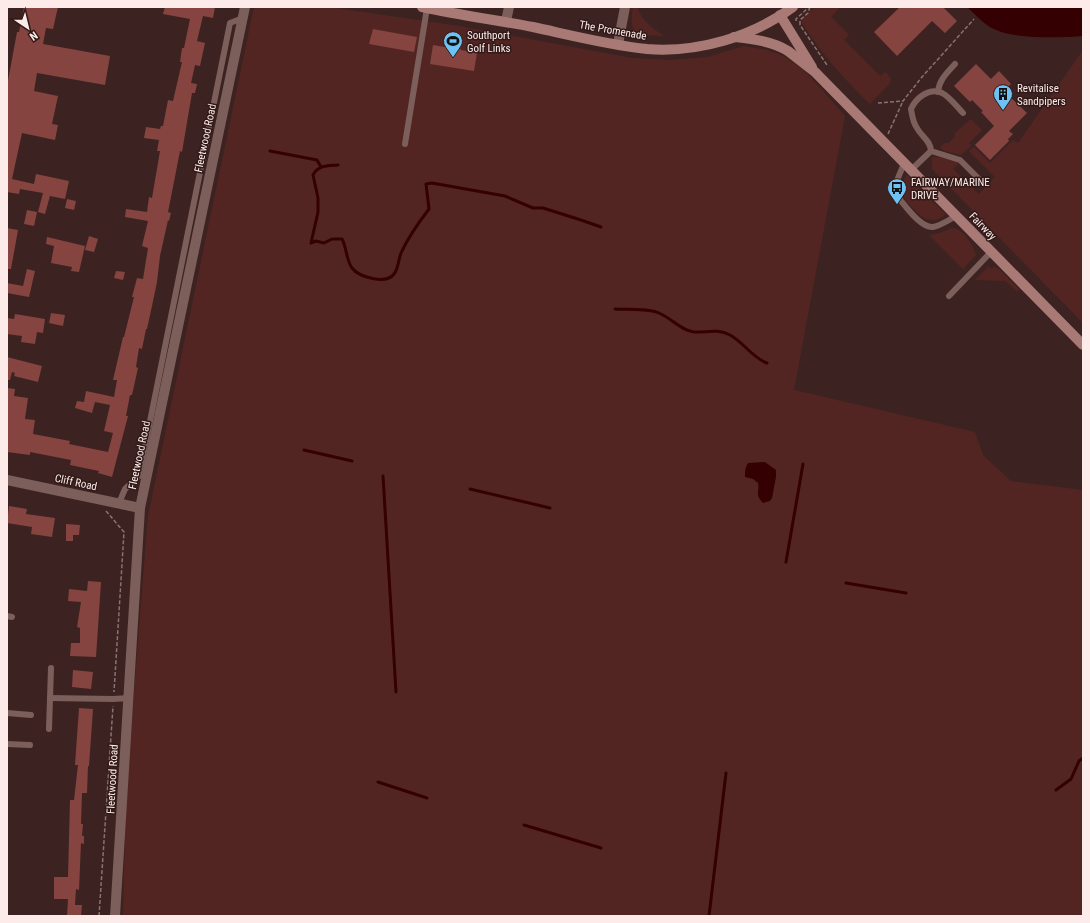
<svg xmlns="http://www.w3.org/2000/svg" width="1090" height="923" font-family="'Roboto Condensed',sans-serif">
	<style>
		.green { fill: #532522 }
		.water { fill: #350001 }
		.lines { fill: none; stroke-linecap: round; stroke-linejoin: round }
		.stream { stroke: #350001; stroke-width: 3 }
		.building { fill: #85443f }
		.path { stroke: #887371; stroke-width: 1.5; stroke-dasharray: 4 2; stroke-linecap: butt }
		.lane { stroke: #7c5e5a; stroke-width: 6 }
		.street { stroke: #7c5e5a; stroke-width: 10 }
		.secondary { stroke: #a97a75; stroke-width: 10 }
		.labels { text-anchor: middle; stroke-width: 3; stroke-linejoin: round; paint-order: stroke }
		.street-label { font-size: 11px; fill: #fcebe9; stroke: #311a18 }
		.poi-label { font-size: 11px; fill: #fcebe9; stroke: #311a18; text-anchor: start }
	</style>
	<rect width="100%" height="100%" fill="#3c2321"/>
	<!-- green -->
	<g class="green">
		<polygon points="254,7 329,7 459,26 632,58 670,60 696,58 708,57 744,46 767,50 781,55 797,65 805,71 845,116 794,390 975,432 983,455 1011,481 1083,490 1083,916 123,916 126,793 148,516"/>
		<path d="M633,7H637C642,20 651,28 663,35L662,36C637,35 628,36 633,7Z"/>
		<path d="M815,7H840L831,17L849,35L844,40L880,76L886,72L891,79L890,83L870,104C844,79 821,53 802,23V18Z"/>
		<polygon points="1083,50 1083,323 932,169 932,157 939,157 956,161 959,163 953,169 979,194 995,177 969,151 974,147 990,163 1013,140 1018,143"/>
		<polygon points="971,119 982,130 969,143 971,146 961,155 944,151 940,147 945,143 949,143 955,136 955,133"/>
		<path d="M907,175L945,214H946C930,228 919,215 908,203C905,199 901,195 901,190C901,184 904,179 907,175Z"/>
		<path d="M952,228C964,229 973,245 976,255L963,269L929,235L940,233Z"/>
		<polygon points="989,266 991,269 995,267 999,269 1019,289 1018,292 1005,281 975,280"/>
	</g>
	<!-- water -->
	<g class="water">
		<path d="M967,7H1083V36C1062,38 1015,39 996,30C984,25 976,15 967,7Z"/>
		<path d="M765,462L776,470V477L772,498L770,501L763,503C754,494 760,492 758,483L753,479L745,477C745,471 745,468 748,463Z"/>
	</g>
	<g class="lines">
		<!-- stream -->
		<g class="stream">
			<polyline points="270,151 317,160 321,167"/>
			<path d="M338,165C328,166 318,165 313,175L318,198V212L311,243L316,241L324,243L332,239H342C347,248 346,260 352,268C359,277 386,285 394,274C399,268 398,258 402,251C409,236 419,222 429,209L426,184L432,183L505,196L533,208H543L581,220L601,227"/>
			<path d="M615,309C628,310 650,308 661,314C672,319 682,331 694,332C706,333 717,328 730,335C743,342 754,359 767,363"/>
			<polyline points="304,450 352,461"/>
			<polyline points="383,476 396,692"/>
			<polyline points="470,489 550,508"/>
			<polyline points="786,562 803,464"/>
			<polyline points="846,583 906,593"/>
			<polyline points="378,782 427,798"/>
			<polyline points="1056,790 1071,779 1079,761 1083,758"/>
			<polyline points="524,825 601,848"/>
			<polyline points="709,916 726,773"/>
		</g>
	</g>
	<!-- building -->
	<g class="building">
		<polygon points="24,7 58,7 53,29 46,28 43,44 110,56 105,85 37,73 34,91 58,96 52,124 58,125 55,140 22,133 12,179 34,184 36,174 69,181 65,199 50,196 45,214 38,212 43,193 20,189 19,194 7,192 7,86 17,32 19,32"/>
		<polygon points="165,7 215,7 213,18 203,16 197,41 205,43 200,66 195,65 191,83 197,84 195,93 192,93 182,152 180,151 171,197 168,212 171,213 169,221 168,220 160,256 157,282 152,306 147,329 146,329 142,349 139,348 136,367 138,368 132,395 130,395 126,416 128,416 112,477 98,473 99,471 70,465 71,460 30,452 30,455 7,452 7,388 15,389 14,396 28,398 25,419 35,420 33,434 70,441 69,444 108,452 113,433 104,431 110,405 95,402 92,413 75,408 77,401 84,402 86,391 114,397 117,380 113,380 123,337 124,337 134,297 132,297 137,278 143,279 148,248 142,246 148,221 125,217 126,209 147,212 149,197 152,198 160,151 157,151 159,140 144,138 146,127 160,129 161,126 163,126 168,100 173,101 182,62 180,62 182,48 184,48 190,19 163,14"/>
		<polygon points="900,7 943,7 957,21 945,33 932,21 897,56 874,32"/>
		<polygon points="373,29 417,37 414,52 369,44"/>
		<polygon points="433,45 450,48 455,46 458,46 461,50 477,53 474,71 430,64"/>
		<polygon points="976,64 991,79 999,71 1011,84 1004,91 1027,113 1009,131 1013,134 1008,139 1009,141 990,160 975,145 994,126 981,112 983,111 972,100 970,102 954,86"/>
		<polygon points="67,199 76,201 74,210 65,208"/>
		<polygon points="27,210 37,212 34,226 24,224"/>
		<polygon points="7,228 18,230 11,269 7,269"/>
		<polygon points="89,236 98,239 94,252 85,250"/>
		<polygon points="47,237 85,246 79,272 71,271 72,267 51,263 54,246 46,244"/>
		<polygon points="27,269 35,271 29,297 7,293 7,283 23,286"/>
		<polygon points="116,271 125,272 123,280 114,278"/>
		<polygon points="51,313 65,315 63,326 49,323"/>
		<polygon points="15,314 45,319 43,333 37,332 35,344 21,342 22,336 7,334 7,318 14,319"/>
		<polygon points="7,357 42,366 38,382 14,376 15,373 12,372 10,380 7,380"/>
		<polygon points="9,506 27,509 26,514 55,518 52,537 31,534 32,527 7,523"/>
		<polygon points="66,524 80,525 79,535 73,535 73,541 66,541"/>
		<polygon points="88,581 101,582 96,657 70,656 71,643 80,643 80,628 77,627 81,602 68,601 69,589 87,591"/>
		<polygon points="73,670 93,672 91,689 72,687"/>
		<polygon points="79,708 93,709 89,766 88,766 87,793 82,793 81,824 83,824 82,836 84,836 84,844 81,843 79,890 76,889 75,905 82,905 81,916 67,916 68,899 54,899 54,877 68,877 70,800 74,800 78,765 75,765"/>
	</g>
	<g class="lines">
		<!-- path -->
		<g class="path">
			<polyline points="810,7 808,13 800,20 800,25 827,65"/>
			<polyline points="796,21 796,19 809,7"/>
			<polyline points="878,103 903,101 922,77 974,19"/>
			<polyline points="888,134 903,101"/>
			<polyline points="106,511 124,532 114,692"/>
			<polyline points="99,916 113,706"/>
		</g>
		<!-- lane -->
		<g class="lane">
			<path d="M938,92C939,80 947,73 955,64"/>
			<polyline points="405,144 427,8"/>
			<path d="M931,151C931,141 921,136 917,128C913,123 912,115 911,109C916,98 929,87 942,93C949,96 958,108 963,113"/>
			<path d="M904,163C901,173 892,186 897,196C905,205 920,228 933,227C940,226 949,220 956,216"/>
			<polyline points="911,170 931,151 960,160 984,184"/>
			<polyline points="949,296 991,252"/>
			<polyline points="119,503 125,489 139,476 230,23 243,18"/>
			<polyline points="7,616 12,617"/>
			<polyline points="50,698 113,699 129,698"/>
			<polyline points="7,713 31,715"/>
			<polyline points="49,729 51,668"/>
			<polyline points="7,744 30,745"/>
		</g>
		<!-- street -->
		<g class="street">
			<polyline points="506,21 509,7"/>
			<polyline points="618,44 625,7"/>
			<polyline points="7,480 140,508"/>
			<polyline points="115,916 140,508 245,7"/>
		</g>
		<!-- secondary -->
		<g class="secondary">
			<path d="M422,7C459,15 496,20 533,27C570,35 609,45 647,49C698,53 752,37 793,7"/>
			<polyline points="780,15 812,67"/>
			<path d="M734,37C752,39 772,41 788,51C797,58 806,65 815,72L1083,345"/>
		</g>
	</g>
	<!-- icons -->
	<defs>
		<symbol id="stadium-pin" viewBox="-11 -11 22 30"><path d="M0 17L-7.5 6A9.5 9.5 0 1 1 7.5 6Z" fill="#6dc2f3" stroke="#311a18"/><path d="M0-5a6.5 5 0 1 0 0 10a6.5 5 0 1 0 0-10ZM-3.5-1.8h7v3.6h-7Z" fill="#111"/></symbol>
		<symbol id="building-pin" viewBox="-11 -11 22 30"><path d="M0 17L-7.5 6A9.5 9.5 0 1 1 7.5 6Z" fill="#6dc2f3" stroke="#311a18"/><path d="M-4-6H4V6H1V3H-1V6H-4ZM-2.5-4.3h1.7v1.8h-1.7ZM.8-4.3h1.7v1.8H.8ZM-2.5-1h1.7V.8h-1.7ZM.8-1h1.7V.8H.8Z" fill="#111"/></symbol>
		<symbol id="bus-pin" viewBox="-11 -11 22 30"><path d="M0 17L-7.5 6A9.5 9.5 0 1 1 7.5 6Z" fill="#6dc2f3" stroke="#311a18"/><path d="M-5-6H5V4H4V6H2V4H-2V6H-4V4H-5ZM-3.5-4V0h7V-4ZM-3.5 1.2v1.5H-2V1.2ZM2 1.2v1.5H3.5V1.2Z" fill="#111"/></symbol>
	</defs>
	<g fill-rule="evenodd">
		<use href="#stadium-pin" x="442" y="30" width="22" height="30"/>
		<use href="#building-pin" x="992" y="83" width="22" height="30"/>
		<use href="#bus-pin" x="886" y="177" width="22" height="30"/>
	</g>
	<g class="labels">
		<!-- street labels -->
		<g class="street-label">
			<text transform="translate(613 30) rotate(10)" y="4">The Promenade</text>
			<text transform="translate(205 138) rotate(-78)" y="4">Fleetwood Road</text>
			<text transform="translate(983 226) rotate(46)" y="4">Fairway</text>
			<text transform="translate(139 455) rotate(-78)" y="4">Fleetwood Road</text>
			<text transform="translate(76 482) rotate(12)" y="4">Cliff Road</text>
			<text transform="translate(112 779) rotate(-87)" y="4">Fleetwood Road</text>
		</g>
		<!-- poi labels -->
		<g class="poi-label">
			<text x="467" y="39">Southport<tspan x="467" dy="13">Golf Links</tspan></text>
			<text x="1017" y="92">Revitalise<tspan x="1017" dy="13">Sandpipers</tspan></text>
			<text x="911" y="186">FAIRWAY/MARINE<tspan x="911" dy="13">DRIVE</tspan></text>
		</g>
	</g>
	<!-- border -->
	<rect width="1090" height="923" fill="none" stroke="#fcebe9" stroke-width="16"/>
	<!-- north arrow -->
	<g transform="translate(28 28) rotate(145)" stroke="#311a18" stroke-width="3" paint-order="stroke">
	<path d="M0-3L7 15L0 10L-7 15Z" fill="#fcebe9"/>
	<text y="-6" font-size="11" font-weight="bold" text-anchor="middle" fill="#fcebe9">N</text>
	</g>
</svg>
